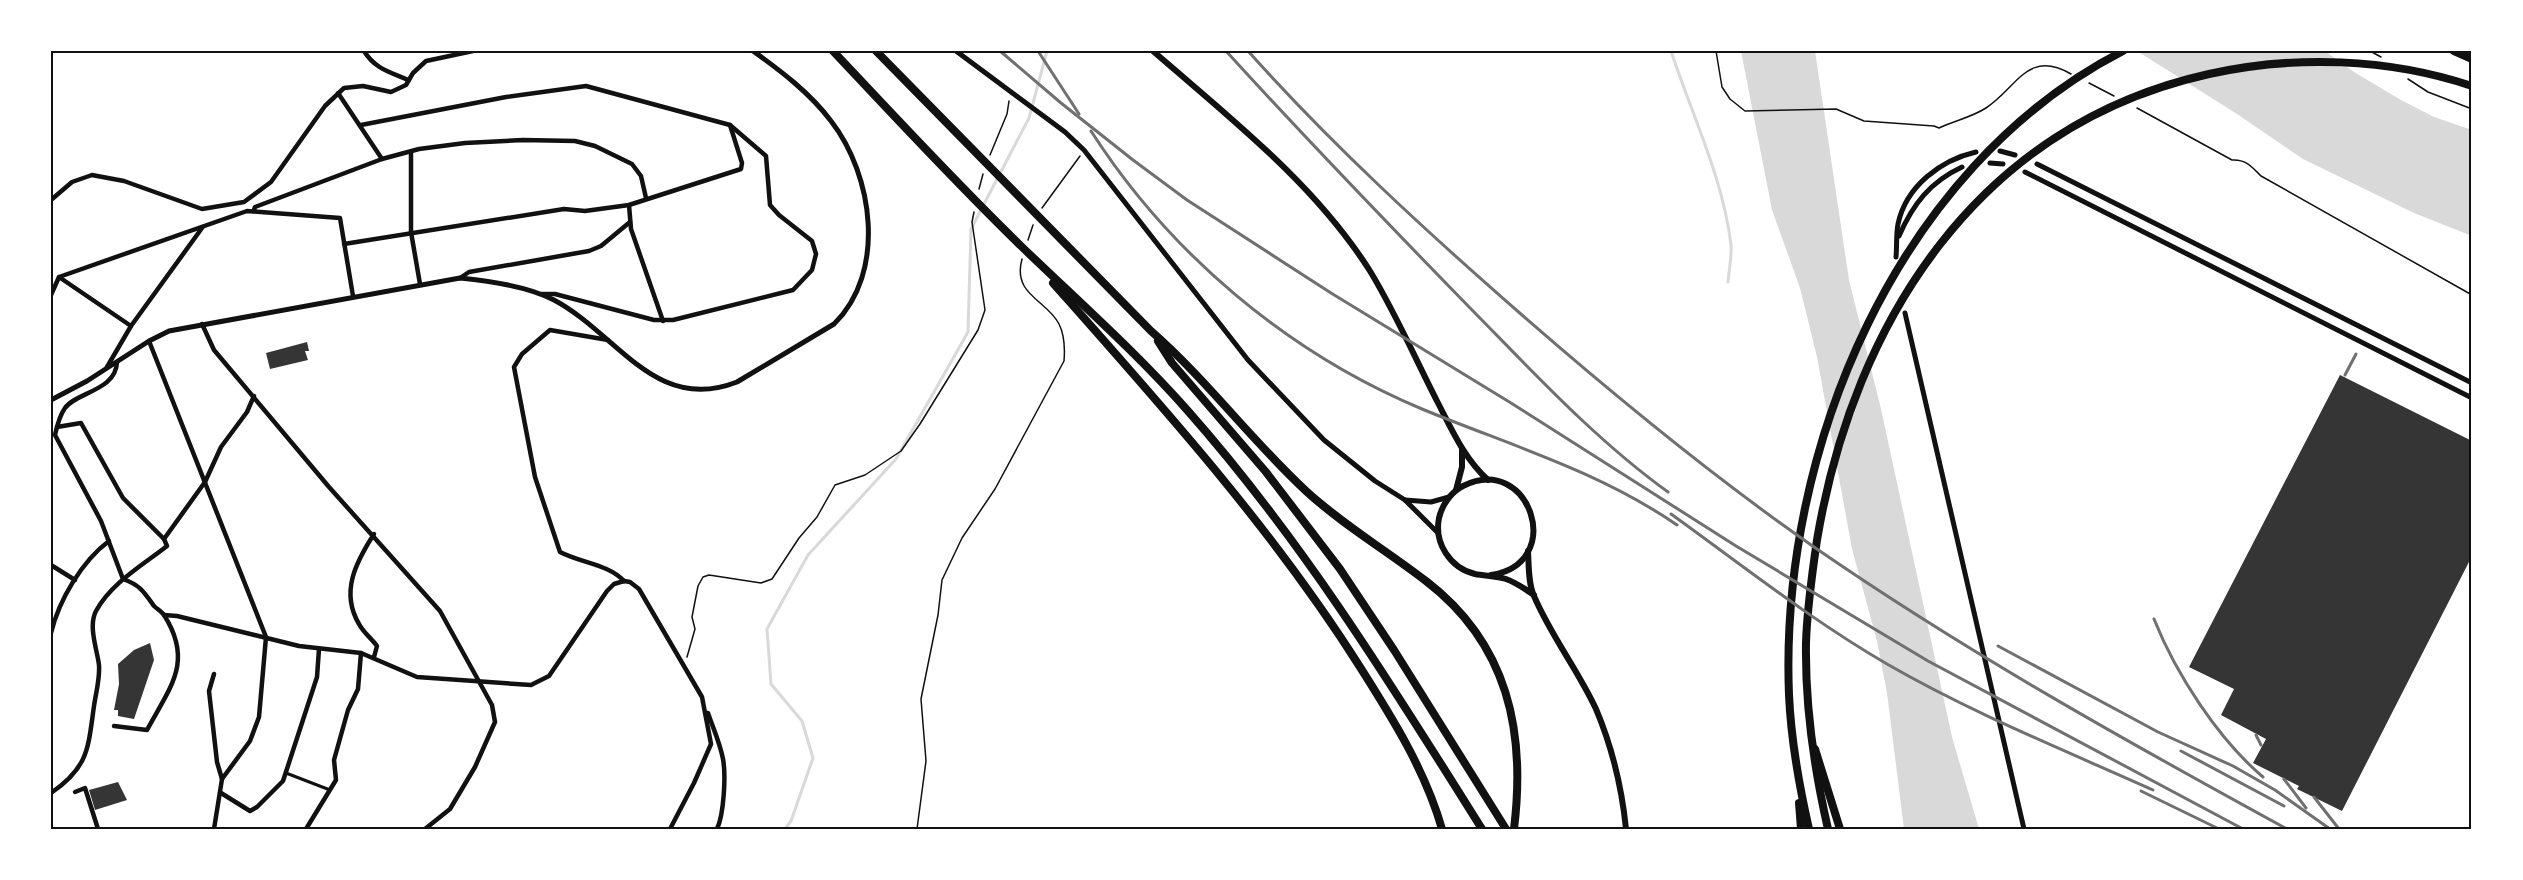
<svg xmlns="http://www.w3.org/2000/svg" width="2523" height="880" font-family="'Libre Baskerville',serif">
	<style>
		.water { fill: #d9d9d9 }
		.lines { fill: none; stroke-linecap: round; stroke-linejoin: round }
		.stream { stroke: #d9d9d9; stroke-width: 3 }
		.building { fill: #353535 }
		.path { stroke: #111; stroke-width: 1.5 }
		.pedestrian { stroke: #111; stroke-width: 3 }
		.minor { stroke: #111; stroke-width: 4.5 }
		.tertiary { stroke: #111; stroke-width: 5 }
		.secondary { stroke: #111; stroke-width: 6 }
		.motorway { stroke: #111; stroke-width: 8 }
		.rail { stroke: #707070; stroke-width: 3 }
		.neatline { fill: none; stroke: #111; stroke-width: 2 }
	</style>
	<rect width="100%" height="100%" fill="#fff"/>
	<!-- water -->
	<g class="water">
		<polygon points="1741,51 1815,51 1849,280 1881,409 1952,737 1979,829 1904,829 1887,693 1877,641 1852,549 1817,357 1800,288 1772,210"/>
		<polygon points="2137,51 2325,51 2354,72 2401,100 2434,117 2472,130 2472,236 2414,213 2303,159 2237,114"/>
	</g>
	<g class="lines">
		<!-- stream -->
		<g class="stream">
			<path d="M1671,51C1692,115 1723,178 1731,245C1732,257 1729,270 1728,282"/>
			<polyline points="785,829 791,821 813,758 802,721 771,684 767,629 808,555 896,459 968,332 971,229 1029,118 1047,51"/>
		</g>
	</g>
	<!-- building -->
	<g class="building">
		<polygon points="307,342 309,351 305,351 308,360 270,369 266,353"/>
		<polygon points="2340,375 2472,441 2472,556 2342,811 2297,789 2299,786 2253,763 2266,739 2221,715 2234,689 2189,667"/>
		<polygon points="150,643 154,660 134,719 118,716 118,710 114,710 119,684 118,664 134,650"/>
		<polygon points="118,782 127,800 95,810 89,790"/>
	</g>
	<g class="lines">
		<!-- path -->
		<g class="path">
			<path d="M1716,51L1722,87L1730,99L1745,111L1836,109L1864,121L1934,126L1939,128C1954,121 1972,117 1986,108C2018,87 2027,49 2071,74"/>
			<polyline points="2370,51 2381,57"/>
			<polyline points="2408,79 2428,92 2472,109"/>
			<polyline points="2089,83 2114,96"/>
			<path d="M2137,108L2232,160C2246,159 2252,167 2261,176L2472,295"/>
			<polyline points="990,155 1007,114 1009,101"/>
			<polyline points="979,189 983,174"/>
			<polyline points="1042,208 1080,156"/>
			<polyline points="1028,240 1033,225"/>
			<polyline points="687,657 695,629 692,617 698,586 703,577 709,575 761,583 772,579 799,538 817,517 835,485 865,475 901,451 920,424 978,330 985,310 972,222 974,212"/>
			<path d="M917,829L926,761L921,699L938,615L942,580L962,538L995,489L1064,361C1065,349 1065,336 1059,324C1047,300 1012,295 1022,259"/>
		</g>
		<!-- pedestrian -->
		<polyline class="pedestrian" points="286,773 330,790"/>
		<!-- minor -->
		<g class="minor">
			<path d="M364,51C375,69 390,72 408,80"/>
			<polyline points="338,93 382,159"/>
			<polyline points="361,125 506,97 586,86 730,125 766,156 770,205 779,215 812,241 816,254 812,270 793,290 673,320 654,320 555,294 541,294"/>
			<polyline points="411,152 411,232 420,284"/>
			<polyline points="51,200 72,182 92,175 124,181 202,209 244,202 271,182 325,106 344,88 363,86 391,92 406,85 413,73 426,61 473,51"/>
			<polyline points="629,205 631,229 663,321"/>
			<polyline points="254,210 255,207 382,159 419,149 465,143 523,140 575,141 595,146 632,164 641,176 646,198"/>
			<polyline points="344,244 564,209 585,211 629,205 741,169 742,163 730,125"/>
			<polyline points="59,277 131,326"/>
			<polyline points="460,278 469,272 589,251 601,246 630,222"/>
			<polyline points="51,295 59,277 247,211 340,218 353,296"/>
			<polyline points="202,324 214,350 329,487 440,611 492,705 495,722 475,767 450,809 425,829"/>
			<path d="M608,340L550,330L522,354L514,367L535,477L560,552C581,563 608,564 624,581"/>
			<polyline points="149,341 266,637 259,717 250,741 222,779 214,829"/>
			<path d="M117,362C116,391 76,392 65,408C60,415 57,426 55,435L101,521L123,579"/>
			<polyline points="107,367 131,326 202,228"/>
			<path d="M374,534C356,562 340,592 359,624C363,632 371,638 377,646L374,657"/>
			<polyline points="164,539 205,482 221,447 247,412 254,396"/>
			<polyline points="51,565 75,580"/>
			<polyline points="624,581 630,582 639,589 702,697 711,744 694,783 670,829"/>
			<polyline points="164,615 177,616 299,646 361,653 417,677 531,685 549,676 607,591 614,584 624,581"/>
			<path d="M51,633C59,600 82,561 109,541"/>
			<polyline points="214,674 209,691 217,762 222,779"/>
			<path d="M708,713C713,728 720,743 723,759C726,775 724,814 717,829"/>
			<path d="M114,726L147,730C170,687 194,662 164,615C162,612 157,609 154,606C144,592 140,585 123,579"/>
			<polyline points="75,792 85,788 98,829"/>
			<path d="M51,793C89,767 88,748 94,706C96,692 100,679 99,665C97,649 88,626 96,611C111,583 143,565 167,546L164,539L123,498L81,423L57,427"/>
			<polyline points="221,793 250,811 257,807 283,781 317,677 319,649"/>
			<polyline points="306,829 336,780 334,760 348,710 358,689 361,653"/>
		</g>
		<!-- tertiary -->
		<g class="tertiary">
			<polyline points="956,51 1065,132 1084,150 1248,360 1324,440 1375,481 1405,500 1438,533"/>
			<polyline points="2000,151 2015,155"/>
			<polyline points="1990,163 2003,164"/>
			<polyline points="2037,164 2472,383"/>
			<polyline points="2025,172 2472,398"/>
			<path d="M1899,236C1913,204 1930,182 1962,167"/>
			<path d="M1896,257C1897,246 1896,234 1898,224C1906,186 1941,160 1976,152"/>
			<polyline points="1905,313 2024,829"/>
			<path d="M51,400L87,381L149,341L169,331L460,278C491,281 527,286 554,300C618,334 655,414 737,382L834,324C887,272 873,175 831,121C810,93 781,71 753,51"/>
			<polyline points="1405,500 1431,502 1449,497"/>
		</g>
		<!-- secondary -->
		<g class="secondary">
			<path d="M1153,51C1230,118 1315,184 1370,271C1395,312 1415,358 1437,401C1452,430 1464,458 1488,480"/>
			<polyline points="1456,490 1462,467 1462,450"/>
			<path d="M1528,551C1529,566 1528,583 1534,596C1551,636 1578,670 1596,709C1612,747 1622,789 1626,829"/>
			<path d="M1491,575C1567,564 1530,452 1463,486C1451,492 1442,505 1439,518C1434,543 1450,568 1475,574C1485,576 1496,576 1506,579C1517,583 1525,589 1534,595"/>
		</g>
		<!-- motorway -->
		<g class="motorway">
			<path d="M833,51C895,117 956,183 1021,246C1078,301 1136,352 1188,411C1302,540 1391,684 1482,829"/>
			<path d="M876,51L1151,331C1207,380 1251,440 1306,491C1343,525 1386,550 1426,581C1508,644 1526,731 1514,829"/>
			<polyline points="2454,51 2472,59"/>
			<path d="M1053,283C1162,406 1272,528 1360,667C1393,719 1425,770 1442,829"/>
			<polyline points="1158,341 1172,363 1266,472 1340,569 1394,650 1506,829"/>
			<polyline points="1815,749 1840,829"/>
			<polyline points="1799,803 1801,829"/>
			<path d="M1809,829C1799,785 1791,740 1789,695C1779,450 1897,167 2123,51"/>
			<path d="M1828,829C1814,768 1805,706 1806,643C1807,608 1812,574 1817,540C1854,320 1979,125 2209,74C2295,55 2388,58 2472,86"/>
		</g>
		<!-- rail -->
		<g class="rail">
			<polyline points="1000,51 1061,103 1133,160 1187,200 1331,293 1511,403 1736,546 1928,661 2243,829"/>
			<polyline points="1038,51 1079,114"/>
			<path d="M1226,51C1307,140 1390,226 1474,312C1536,375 1596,440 1668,492"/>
			<path d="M1248,51C1333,146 1427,232 1522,315C1616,397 1712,476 1814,547C1966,652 2126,741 2287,829"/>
			<path d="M1091,131C1170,254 1288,353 1422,409C1509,445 1599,471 1677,525"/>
			<polyline points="2345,375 2356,354"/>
			<path d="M1671,514C1742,565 1811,620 1887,664C1972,713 2064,750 2153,790"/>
			<path d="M2154,619C2176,674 2218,739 2263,777"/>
			<polyline points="1998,646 2158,732 2233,766 2275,790 2330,829"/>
			<polyline points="2256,735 2261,745"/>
			<polyline points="2181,751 2284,806"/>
			<polyline points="2284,779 2306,808"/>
			<polyline points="2141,791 2219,829"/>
			<polyline points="2314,797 2339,829"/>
		</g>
	</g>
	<!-- border -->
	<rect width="2523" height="880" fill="none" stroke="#ffffff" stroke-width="105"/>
	<rect x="52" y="52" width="2418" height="776" class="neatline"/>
</svg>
